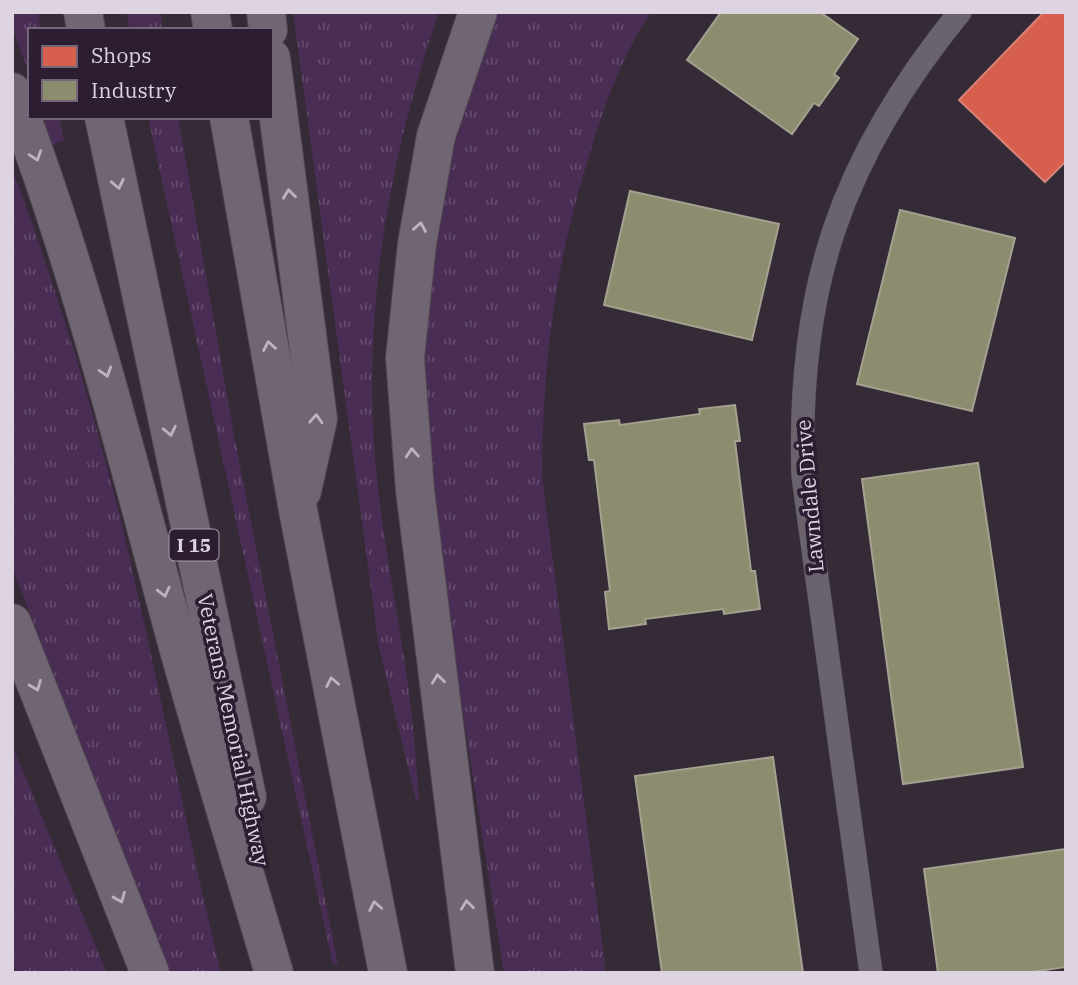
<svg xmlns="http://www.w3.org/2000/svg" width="1078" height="985" font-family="'IBM Plex Serif',serif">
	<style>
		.grass { fill: url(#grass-tufts) }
		.shops { fill: #d6604d; stroke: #d88279; stroke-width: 2 }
		.industry { fill: #8c8c6e; stroke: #a5a190; stroke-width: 2 }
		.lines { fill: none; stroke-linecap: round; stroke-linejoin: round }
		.street-casing { stroke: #4e4751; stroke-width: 24 }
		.highway-casing { stroke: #4e4751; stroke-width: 40 }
		.street { stroke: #6a636d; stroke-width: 23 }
		.highway { stroke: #706673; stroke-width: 38 }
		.oneway { stroke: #bdb2c0 }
		.labels { text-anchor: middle; stroke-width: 7; stroke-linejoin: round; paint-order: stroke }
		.shield { fill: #2c1d32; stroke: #a99cac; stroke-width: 2 }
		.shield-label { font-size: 19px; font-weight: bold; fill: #ded3e1 }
		.street-label { font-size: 21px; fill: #ded3e1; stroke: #2c1d32 }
	</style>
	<defs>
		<pattern id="grass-tufts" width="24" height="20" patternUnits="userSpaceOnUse" patternTransform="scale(1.75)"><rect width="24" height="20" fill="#4a2d54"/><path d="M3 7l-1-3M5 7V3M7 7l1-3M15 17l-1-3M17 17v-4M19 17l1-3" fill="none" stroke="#644b6c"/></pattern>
	</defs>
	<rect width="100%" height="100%" fill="#342b37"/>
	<!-- grass -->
	<g class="grass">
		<polygon points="12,12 38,12 41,30 30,30 30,75 12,27"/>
		<polygon points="126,12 160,12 163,30 130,30"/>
		<path d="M293,12H439C391,151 365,295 374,443C379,522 396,600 407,678C413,718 416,759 419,799L416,800L379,648Z"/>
		<path d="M492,12H651C622,56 605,103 590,153C555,264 543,360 542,476L606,973H504L432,517L422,398L426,288L463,93Z"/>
		<polygon points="43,117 59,117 64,140 52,145"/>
		<polygon points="148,117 178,117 234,435 338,965 333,965"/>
		<path d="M12,168C60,297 100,430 131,564C162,700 188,837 221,973H169L12,567Z"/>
		<polygon points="12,745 107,973 17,973 12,963"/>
	</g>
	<!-- shops -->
	<polygon class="shops" points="1044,12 1066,12 1066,161 1045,182 959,100"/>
	<!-- industry -->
	<g class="industry">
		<polygon points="721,12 820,12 858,39 834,74 839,78 819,106 814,103 792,134 687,60"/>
		<polygon points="630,191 779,224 752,340 604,305"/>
		<polygon points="900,210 1015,238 972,411 857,384"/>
		<polygon points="735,405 740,441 735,441 751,571 755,571 760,609 724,614 723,609 645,619 646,624 609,629 605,592 610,591 594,460 589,460 584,424 619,420 620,425 700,414 699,409"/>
		<polygon points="978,463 1023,767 903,784 862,479"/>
		<polygon points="773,757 803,973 662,973 635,776"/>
		<polygon points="1066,849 1066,967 1025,973 938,973 924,869"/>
	</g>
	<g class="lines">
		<defs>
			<path id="street" d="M871,973L803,476C797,288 841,158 960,12"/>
			<g id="highway">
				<polyline points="83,12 86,30"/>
				<polyline points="210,12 213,30"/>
				<polyline points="266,12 268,30"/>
				<polyline points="271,58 318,419 302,491"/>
				<path d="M12,92C76,259 120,430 166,602C199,727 238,849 274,973"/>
				<polyline points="104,117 247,797"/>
				<polyline points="229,117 298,510 388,973"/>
				<polyline points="12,623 150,973"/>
				<polyline points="475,973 415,490 405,358 417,244 436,136 478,12"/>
			</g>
		</defs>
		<!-- street casing -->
		<use href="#street" class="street-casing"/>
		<!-- highway casing -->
		<use href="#highway" class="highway-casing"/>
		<!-- street -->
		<use href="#street" class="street"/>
		<!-- highway -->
		<use href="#highway" class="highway"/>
	</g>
	<!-- one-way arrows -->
	<defs><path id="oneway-chevron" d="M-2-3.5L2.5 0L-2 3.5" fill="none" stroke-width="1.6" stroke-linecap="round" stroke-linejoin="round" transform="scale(1.75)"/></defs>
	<g class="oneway">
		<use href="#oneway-chevron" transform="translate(36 156) rotate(71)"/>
		<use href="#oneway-chevron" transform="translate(118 184) rotate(78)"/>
		<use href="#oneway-chevron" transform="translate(289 194) rotate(-97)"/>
		<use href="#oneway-chevron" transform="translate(420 227) rotate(-80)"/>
		<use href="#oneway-chevron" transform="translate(269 346) rotate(-100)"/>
		<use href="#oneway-chevron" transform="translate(106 372) rotate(73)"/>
		<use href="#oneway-chevron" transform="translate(316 419) rotate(-87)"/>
		<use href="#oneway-chevron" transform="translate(170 431) rotate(78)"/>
		<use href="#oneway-chevron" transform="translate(412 453) rotate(-94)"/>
		<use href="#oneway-chevron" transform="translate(164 592) rotate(76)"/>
		<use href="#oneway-chevron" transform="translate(438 679) rotate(-97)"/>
		<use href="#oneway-chevron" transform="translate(332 682) rotate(-101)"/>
		<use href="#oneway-chevron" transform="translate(36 686) rotate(68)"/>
		<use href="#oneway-chevron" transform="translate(120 898) rotate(68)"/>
		<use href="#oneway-chevron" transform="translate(467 905) rotate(-97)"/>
		<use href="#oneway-chevron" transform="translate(375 906) rotate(-101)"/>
	</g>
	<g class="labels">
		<!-- shield labels -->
		<rect class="shield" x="169.5" y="529.5" width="49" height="31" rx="5"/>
		<g class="shield-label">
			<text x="194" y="552">I 15</text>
		</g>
		<!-- street labels -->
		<g class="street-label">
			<text transform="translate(810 496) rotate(-95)" y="7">Lawndale Drive</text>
			<text transform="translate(233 730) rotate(78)" y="7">Veterans Memorial Highway</text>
		</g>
	</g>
	<!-- border -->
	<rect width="1078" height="985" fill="none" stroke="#ded3e1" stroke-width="28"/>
	<!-- legend -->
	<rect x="28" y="28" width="245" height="91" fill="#2c1d32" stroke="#736678" stroke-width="2"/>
	<rect x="42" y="46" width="35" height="21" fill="#d6604d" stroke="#736678" stroke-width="2"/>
	<text x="91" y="63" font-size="21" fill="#ded3e1">Shops</text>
	<rect x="42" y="80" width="35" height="21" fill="#8c8c6e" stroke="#736678" stroke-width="2"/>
	<text x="91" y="98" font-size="21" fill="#ded3e1">Industry</text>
</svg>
